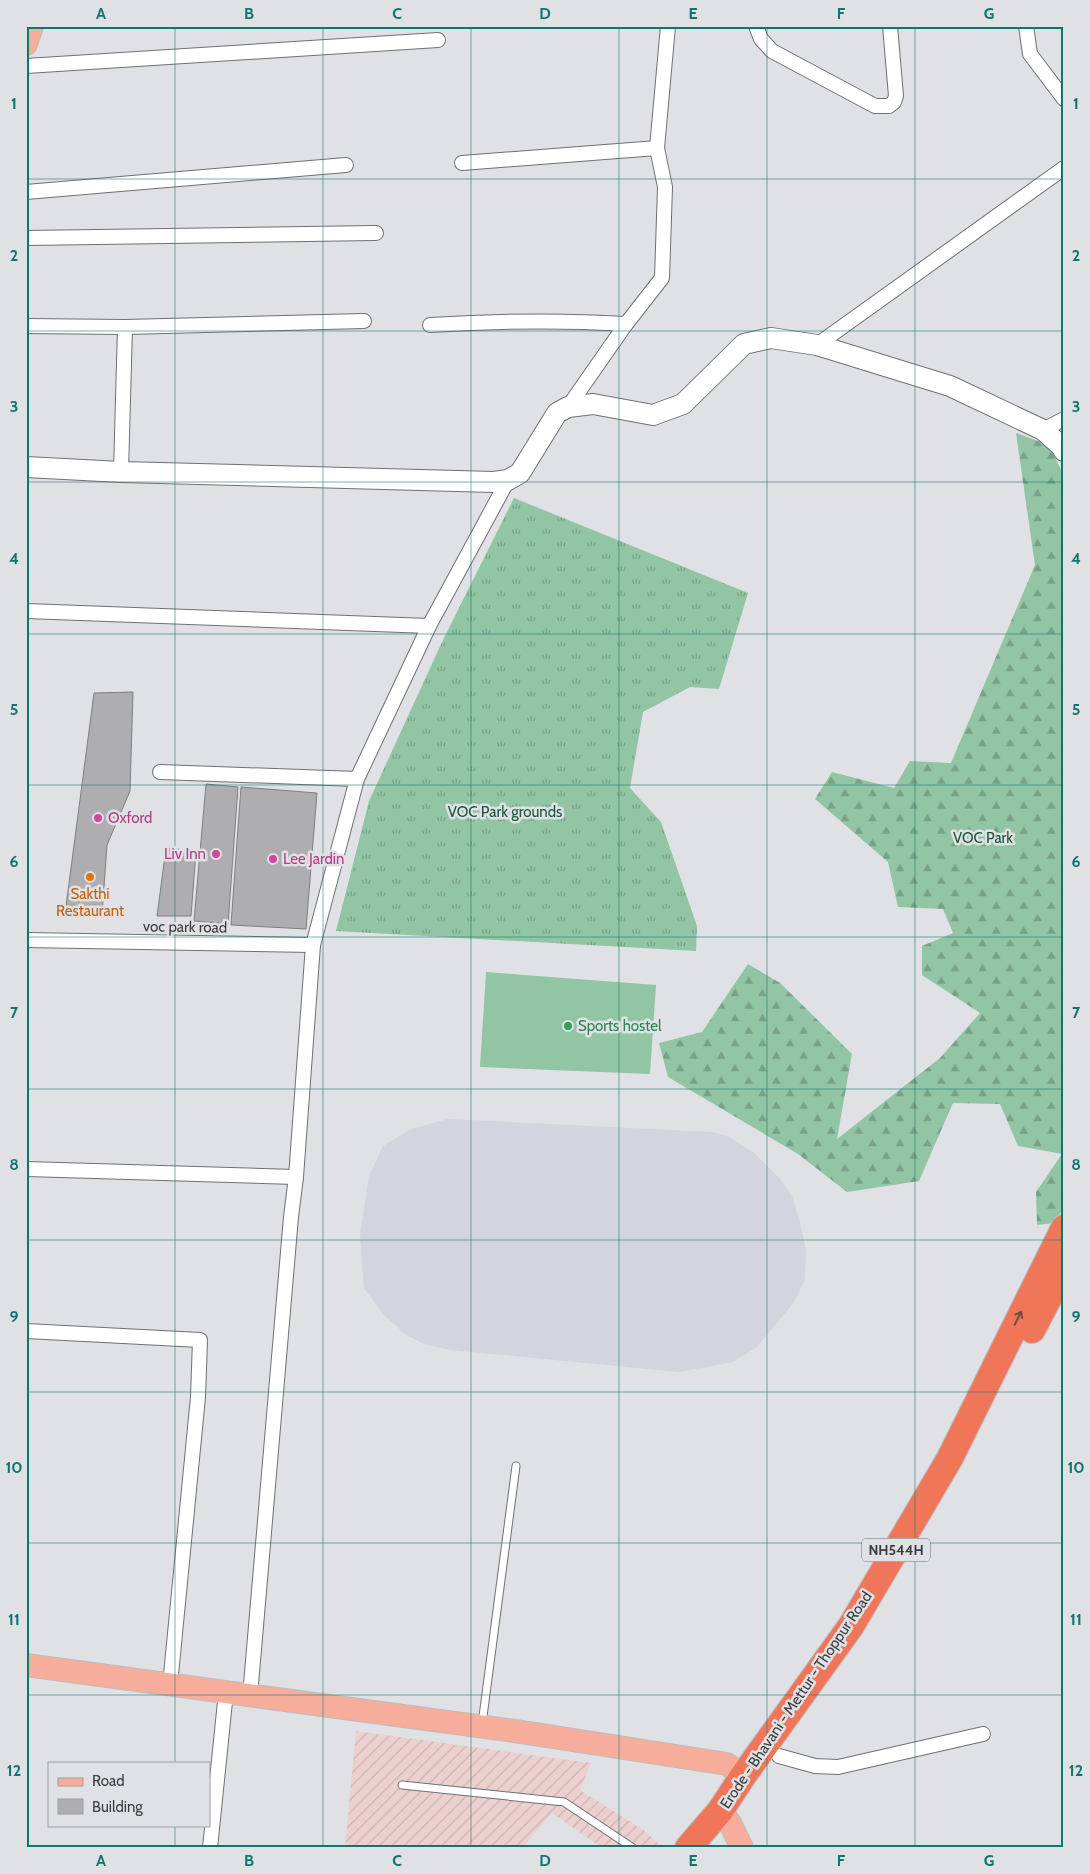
<svg xmlns="http://www.w3.org/2000/svg" width="1090" height="1874" font-family="Cabin,sans-serif">
	<style>
		.built { fill: #d2d4de }
		.industrial { fill: url(#industrial-furrows) }
		.grass { fill: url(#grass-tufts) }
		.forest { fill: url(#forest-firs) }
		.pitch { fill: #92c5a4 }
		.building { fill: #aeaeb1; stroke: #7e7f81 }
		.lines { fill: none; stroke-linecap: round; stroke-linejoin: round }
		.lane-casing { stroke: #707073; stroke-width: 9 }
		.street-casing { stroke: #707073; stroke-width: 16 }
		.secondary-casing { stroke: #707073; stroke-width: 22 }
		.primary-casing { stroke: #bcbdbd; stroke-width: 24 }
		.highway-casing { stroke: #bcbdbd; stroke-width: 28 }
		.lane { stroke: #fff; stroke-width: 7 }
		.street { stroke: #fff; stroke-width: 14 }
		.secondary { stroke: #fff; stroke-width: 20 }
		.primary { stroke: #f6ad9c; stroke-width: 22 }
		.highway { stroke: #f0765a; stroke-width: 26 }
		.oneway { stroke: #714d46 }
		.grid { fill: none; stroke: #0f766e; stroke-width: 1; stroke-opacity: 0.55 }
		.hotel-dot { fill: #d1479c; stroke: #e0e1e4; stroke-width: 2 }
		.food-dot { fill: #e8710a; stroke: #e0e1e4; stroke-width: 2 }
		.leisure-dot { fill: #2e9e5b; stroke: #e0e1e4; stroke-width: 2 }
		.labels { text-anchor: middle; stroke-width: 5; stroke-linejoin: round; paint-order: stroke }
		.shield { fill: #e0e1e4; stroke: #6c6e6f; stroke-width: 1 }
		.shield-label { font-size: 14px; font-weight: bold; fill: #3b3c3d }
		.park-label { font-size: 15px; fill: #185836; stroke: #e0e1e4 }
		.hotel-label { font-size: 15px; fill: #b23c85; stroke: #e0e1e4; text-anchor: start }
		.food-label { font-size: 15px; fill: #c56008; stroke: #e0e1e4 }
		.street-label { font-size: 15px; fill: #3b3c3d; stroke: #e0e1e4 }
		.leisure-label { font-size: 15px; fill: #27864d; stroke: #e0e1e4; text-anchor: start }
		.neatline { fill: none; stroke: #0f766e; stroke-width: 2 }
		.grid-label { font-size: 16px; text-anchor: middle; font-weight: bold; fill: #0f766e }
	</style>
	<defs>
		<pattern id="industrial-furrows" width="10" height="10" patternUnits="userSpaceOnUse" patternTransform="scale(1.25)"><rect width="10" height="10" fill="#ebd0cf"/><path d="M-1 1l2-2M0 10L10 0M9 11l2-2" fill="none" stroke="#cab4b3"/></pattern>
		<pattern id="grass-tufts" width="24" height="20" patternUnits="userSpaceOnUse" patternTransform="scale(1.25)"><rect width="24" height="20" fill="#92c5a4"/><path d="M3 7l-1-3M5 7V3M7 7l1-3M15 17l-1-3M17 17v-4M19 17l1-3" fill="none" stroke="#78a187"/></pattern>
		<pattern id="forest-firs" width="22" height="20" patternUnits="userSpaceOnUse" patternTransform="scale(1.25)"><rect width="22" height="20" fill="#92c5a4"/><path d="M5 1l3.5 6h-7zM16 11l3.5 6h-7z" fill="#78a187"/></pattern>
	</defs>
	<rect width="100%" height="100%" fill="#e0e1e4"/>
	<!-- built -->
	<polygon class="built" points="448,1119 712,1132 727,1136 753,1152 779,1178 792,1196 800,1222 806,1250 805,1280 794,1302 757,1347 733,1362 679,1372 451,1350 424,1344 405,1334 383,1314 364,1288 360,1236 369,1176 383,1146 411,1129"/>
	<!-- industrial -->
	<polygon class="industrial" points="356,1731 591,1763 580,1790 645,1831 663,1848 602,1848 552,1813 522,1848 345,1848"/>
	<!-- grass -->
	<polygon class="grass" points="514,498 748,593 719,689 690,687 643,712 630,788 661,822 697,926 696,951 336,931 369,801 443,640"/>
	<!-- forest -->
	<polygon class="forest" points="1016,433 1049,445 1064,476 1064,1206 1055,1223 1037,1225 1036,1192 1062,1154 1018,1146 1000,1104 953,1103 919,1181 847,1192 798,1154 668,1077 659,1043 702,1032 748,964 780,983 852,1054 837,1139 940,1058 980,1013 922,975 922,946 953,933 943,909 898,907 888,862 815,799 832,772 894,788 910,761 951,763 1035,565"/>
	<!-- pitch -->
	<polygon class="pitch" points="486,972 656,985 650,1074 480,1067"/>
	<!-- building -->
	<g class="building">
		<polygon points="133,692 130,791 107,845 102,915 65,914 94,693"/>
		<polygon points="206,784 238,787 228,924 194,921"/>
		<polygon points="241,787 317,793 306,929 231,925"/>
		<polygon points="166,848 196,851 191,916 157,916"/>
	</g>
	<g class="lines">
		<defs>
			<g id="lane">
				<polyline points="482,1724 516,1466"/>
				<polyline points="402,1785 564,1802 633,1848"/>
			</g>
			<g id="street">
				<polyline points="756,26 761,39 772,51 875,106 889,106 894,102 896,96 890,26"/>
				<polyline points="1026,26 1030,54 1064,99"/>
				<polyline points="26,66 438,40"/>
				<polyline points="462,163 657,148"/>
				<polyline points="26,192 346,165"/>
				<polyline points="26,238 376,233"/>
				<path d="M430,325C496,321 561,320 626,324"/>
				<polyline points="26,326 125,327 364,321"/>
				<polyline points="817,345 1064,168"/>
				<polyline points="568,407 626,324 662,278 665,187 657,148 668,26"/>
				<polyline points="1043,430 1064,419"/>
				<polyline points="121,472 125,327"/>
				<polyline points="26,611 429,626 508,480"/>
				<polyline points="160,772 357,779"/>
				<polyline points="26,940 313,945"/>
				<polyline points="26,1169 296,1177"/>
				<polyline points="26,1331 200,1340 198,1397 170,1685"/>
				<polyline points="250,1696 291,1217 296,1177 313,945 357,779 429,626"/>
				<polyline points="779,1756 815,1766 838,1767 983,1734"/>
				<polyline points="210,1848 226,1692"/>
			</g>
			<polyline id="secondary" points="26,467 121,472 494,482 508,480 520,473 557,413 568,407 593,404 653,415 683,404 744,344 771,338 817,345 950,386 1043,430 1061,446 1064,451"/>
			<g id="primary">
				<polyline points="26,44 32,26"/>
				<polyline points="26,1665 515,1731 727,1764 743,1776"/>
				<polyline points="720,1811 730,1823 742,1848"/>
			</g>
			<g id="highway">
				<polyline points="1032,1330 1064,1269"/>
				<polyline points="688,1848 720,1811 743,1776 851,1626 950,1458 1064,1228"/>
			</g>
		</defs>
		<!-- lane casing -->
		<use href="#lane" class="lane-casing"/>
		<!-- street casing -->
		<use href="#street" class="street-casing"/>
		<!-- secondary casing -->
		<use href="#secondary" class="secondary-casing"/>
		<!-- primary casing -->
		<use href="#primary" class="primary-casing"/>
		<!-- highway casing -->
		<use href="#highway" class="highway-casing"/>
		<!-- lane -->
		<use href="#lane" class="lane"/>
		<!-- street -->
		<use href="#street" class="street"/>
		<!-- secondary -->
		<use href="#secondary" class="secondary"/>
		<!-- primary -->
		<use href="#primary" class="primary"/>
		<!-- highway -->
		<use href="#highway" class="highway"/>
	</g>
	<!-- one-way arrows -->
	<defs><path id="oneway-shaft" d="M-6 0H5M1.5-3L5.5 0L1.5 3" fill="none" stroke-width="1.6" stroke-linecap="round" stroke-linejoin="round" transform="scale(1.25)"/></defs>
	<use class="oneway" href="#oneway-shaft" transform="translate(1018 1318) rotate(-64)"/>
	<!-- grid -->
	<path class="grid" d="M175,26V1763M323,26V1848M471,26V1848M619,26V1848M767,26V1848M915,26V1848M26,179H1064M26,331H1064M26,482H1064M26,634H1064M26,785H1064M26,937H1064M26,1089H1064M26,1240H1064M26,1392H1064M26,1543H1064M26,1695H1064M175,1825V1848"/>
	<!-- markers -->
	<g class="hotel-dot">
		<circle cx="98" cy="818" r="5"/>
		<circle cx="216" cy="854" r="5"/>
		<circle cx="273" cy="859" r="5"/>
	</g>
	<circle class="food-dot" cx="90" cy="877" r="5"/>
	<circle class="leisure-dot" cx="568" cy="1026" r="5"/>
	<g class="labels">
		<!-- shield labels -->
		<rect class="shield" x="862" y="1538.5" width="68" height="23" rx="4"/>
		<g class="shield-label">
			<text x="896" y="1555">NH544H</text>
		</g>
		<!-- park labels -->
		<g class="park-label">
			<text x="505" y="817">VOC Park grounds</text>
			<text x="983" y="843">VOC Park</text>
		</g>
		<!-- hotel labels -->
		<g class="hotel-label">
			<text x="108" y="823">Oxford</text>
			<text x="206" y="859" text-anchor="end">Liv Inn</text>
			<text x="283" y="864">Lee Jardin</text>
		</g>
		<!-- food labels -->
		<g class="food-label">
			<text x="90" y="899">Sakthi<tspan x="90" dy="17">Restaurant</tspan></text>
		</g>
		<!-- street labels -->
		<g class="street-label">
			<text transform="translate(185 927) rotate(1)" y="5">voc park road</text>
			<text transform="translate(796 1700) rotate(-56)" y="5">Erode - Bhavani - Mettur - Thoppur Road</text>
		</g>
		<!-- leisure labels -->
		<g class="leisure-label">
			<text x="578" y="1031">Sports hostel</text>
		</g>
	</g>
	<!-- border -->
	<rect width="1090" height="1874" fill="none" stroke="#e0e1e4" stroke-width="55"/>
	<!-- legend -->
	<rect x="48" y="1762" width="162" height="65" fill="#e0e1e4" stroke="#9e9fa1"/>
	<rect x="58" y="1778" width="25" height="8" fill="#f6ad9c" stroke="#9e9fa1"/>
	<text x="92" y="1786" font-size="15" fill="#3b3c3d">Road</text>
	<rect x="58" y="1799" width="25" height="15" fill="#aeaeb1" stroke="#9e9fa1"/>
	<text x="92" y="1812" font-size="15" fill="#3b3c3d">Building</text>
	<rect x="28" y="28" width="1034" height="1818" class="neatline"/>
	<g class="grid-label">
		<text x="101" y="19">A</text>
		<text x="249" y="19">B</text>
		<text x="397" y="19">C</text>
		<text x="545" y="19">D</text>
		<text x="693" y="19">E</text>
		<text x="841" y="19">F</text>
		<text x="989" y="19">G</text>
		<text x="14" y="109">1</text>
		<text x="1076" y="109">1</text>
		<text x="14" y="261">2</text>
		<text x="1076" y="261">2</text>
		<text x="14" y="412">3</text>
		<text x="1076" y="412">3</text>
		<text x="14" y="564">4</text>
		<text x="1076" y="564">4</text>
		<text x="14" y="715">5</text>
		<text x="1076" y="715">5</text>
		<text x="14" y="867">6</text>
		<text x="1076" y="867">6</text>
		<text x="14" y="1018">7</text>
		<text x="1076" y="1018">7</text>
		<text x="14" y="1170">8</text>
		<text x="1076" y="1170">8</text>
		<text x="14" y="1322">9</text>
		<text x="1076" y="1322">9</text>
		<text x="14" y="1473">10</text>
		<text x="1076" y="1473">10</text>
		<text x="14" y="1625">11</text>
		<text x="1076" y="1625">11</text>
		<text x="14" y="1776">12</text>
		<text x="1076" y="1776">12</text>
		<text x="101" y="1866">A</text>
		<text x="249" y="1866">B</text>
		<text x="397" y="1866">C</text>
		<text x="545" y="1866">D</text>
		<text x="693" y="1866">E</text>
		<text x="841" y="1866">F</text>
		<text x="989" y="1866">G</text>
	</g>
</svg>
